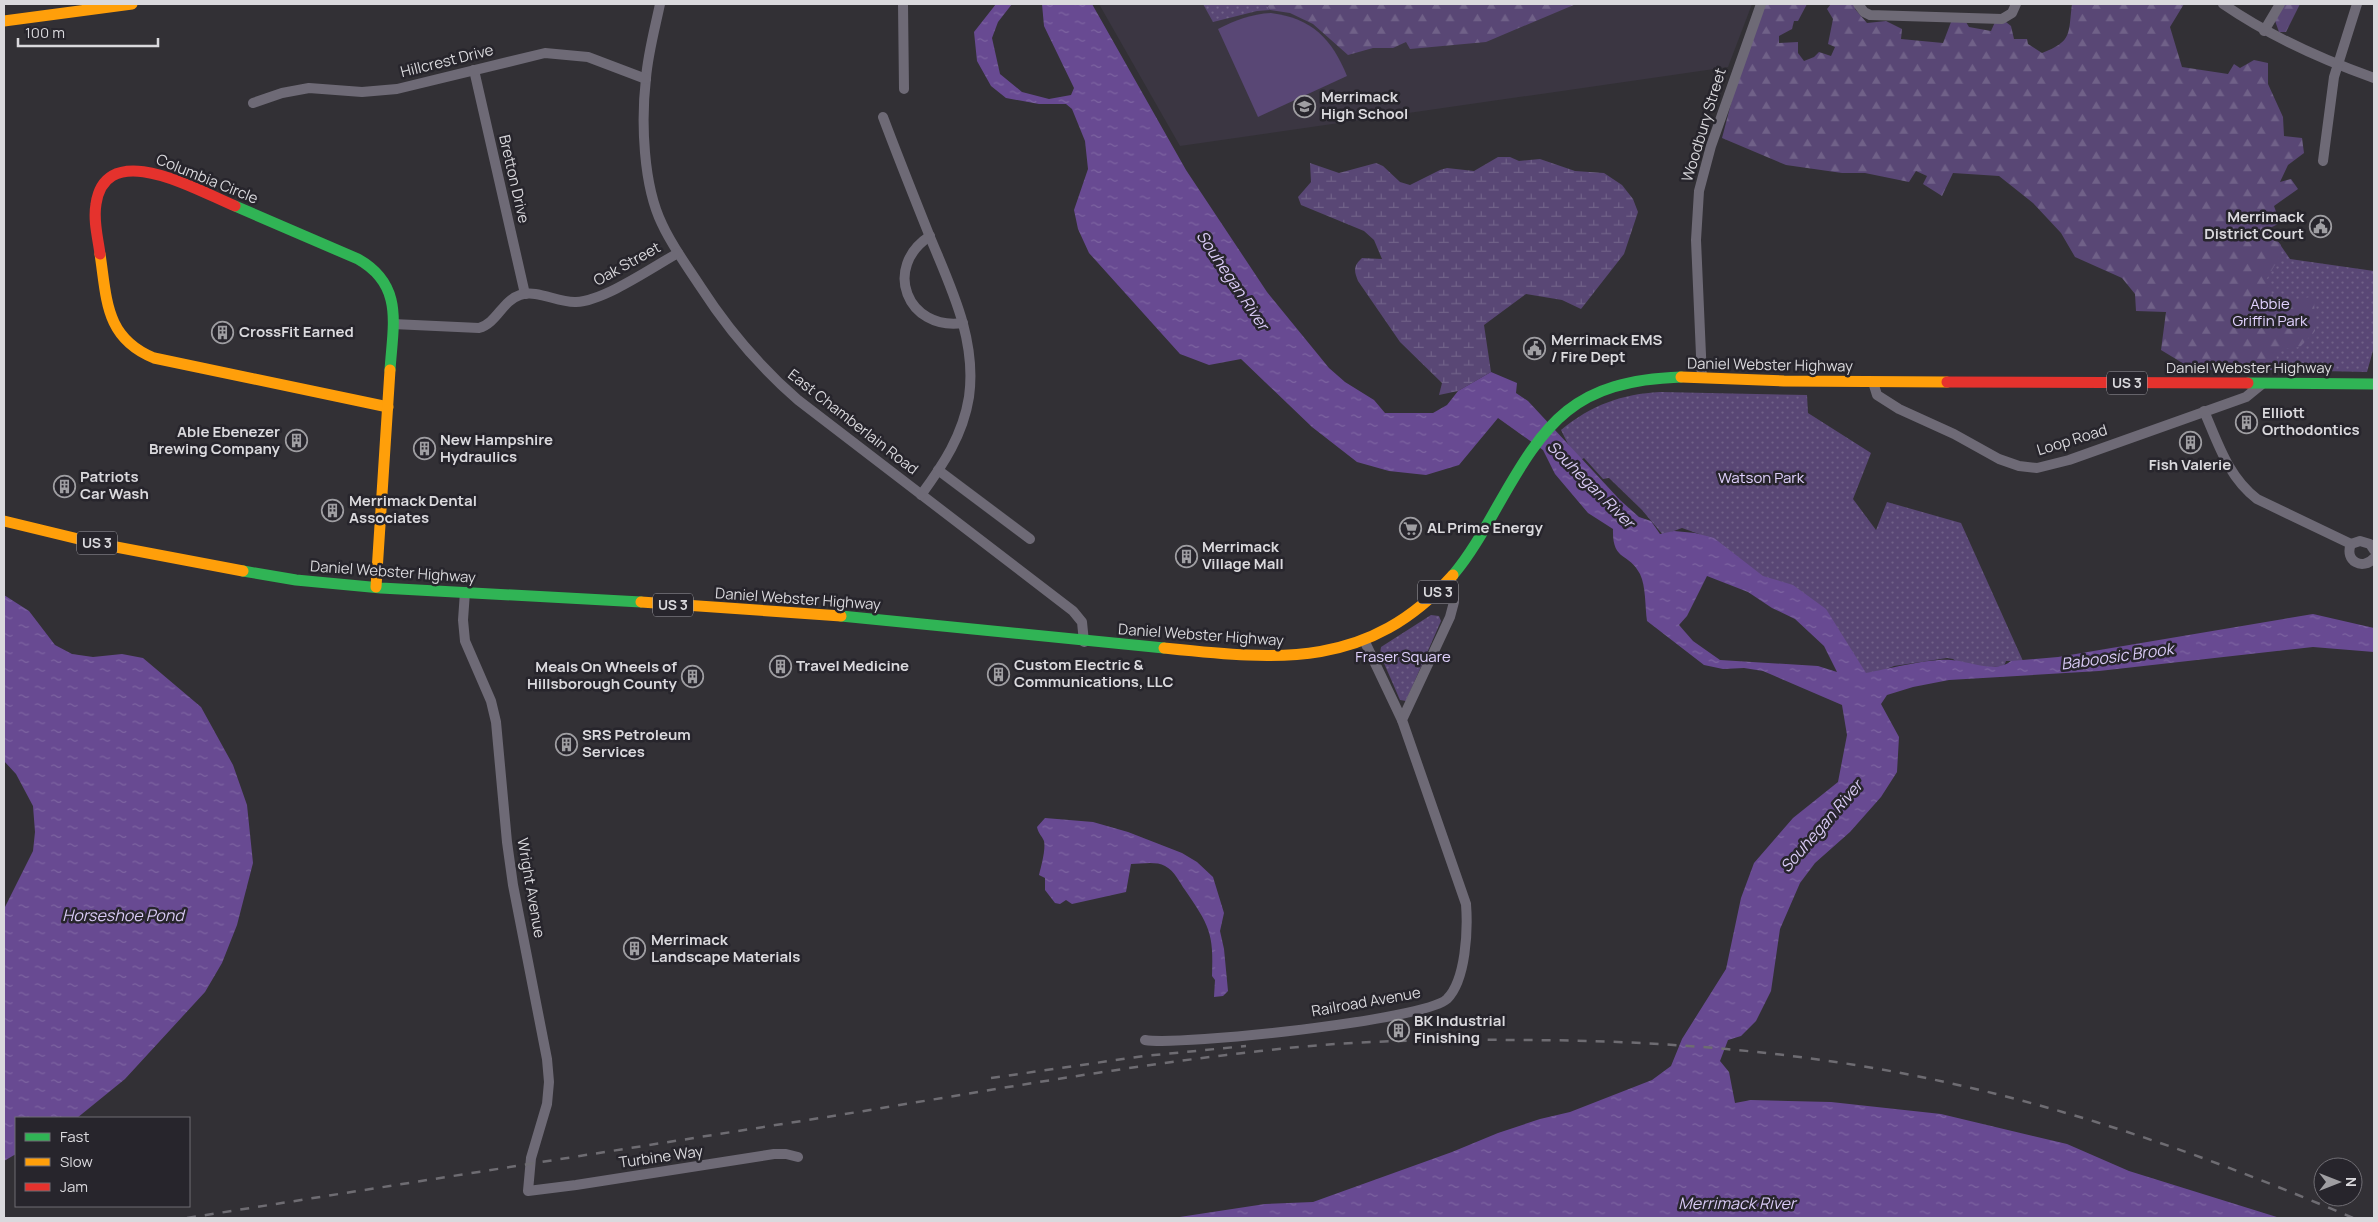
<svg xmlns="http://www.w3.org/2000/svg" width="2378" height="1222" font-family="Manrope,sans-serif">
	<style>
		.built { fill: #3b3642 }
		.grass { fill: url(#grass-dots) }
		.forest { fill: url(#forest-firs) }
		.wetland { fill: url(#wetland-marsh) }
		.garden { fill: #594775 }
		.water { fill: url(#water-ripples); fill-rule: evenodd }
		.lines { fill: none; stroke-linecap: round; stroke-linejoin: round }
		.street { stroke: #6e6a76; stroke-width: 10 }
		.fast { stroke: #30b455; stroke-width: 11 }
		.slow { stroke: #ff9f0a; stroke-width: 11 }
		.jam { stroke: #e5322d; stroke-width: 11 }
		.rail { stroke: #6e6c72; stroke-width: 2.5; stroke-dasharray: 9 9; stroke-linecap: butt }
		.labels { text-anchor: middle; stroke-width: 5; stroke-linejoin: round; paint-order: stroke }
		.shield { fill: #27252c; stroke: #a4a3a8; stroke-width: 1 }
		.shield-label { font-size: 14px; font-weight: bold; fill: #dad9dd }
		.street-label { font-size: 15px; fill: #dad9dd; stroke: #27252c }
		.poi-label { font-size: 15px; font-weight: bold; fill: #dad9dd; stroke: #27252c; text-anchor: start }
		.park-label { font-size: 15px; fill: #e0d1fd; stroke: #27252c }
		.water-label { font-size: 16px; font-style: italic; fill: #d9caf5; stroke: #27252c }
	</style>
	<defs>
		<pattern id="grass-dots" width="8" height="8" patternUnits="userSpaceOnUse" patternTransform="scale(1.25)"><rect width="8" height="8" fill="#594775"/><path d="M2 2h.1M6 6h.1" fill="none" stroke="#706188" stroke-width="1.8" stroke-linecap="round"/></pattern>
		<pattern id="forest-firs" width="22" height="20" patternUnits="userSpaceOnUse" patternTransform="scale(1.25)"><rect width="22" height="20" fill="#594775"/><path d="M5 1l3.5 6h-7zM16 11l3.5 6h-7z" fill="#706188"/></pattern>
		<pattern id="wetland-marsh" width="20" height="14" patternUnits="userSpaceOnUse" patternTransform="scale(1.25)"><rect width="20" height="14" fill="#594775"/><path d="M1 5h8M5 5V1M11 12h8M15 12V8" fill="none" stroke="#706188"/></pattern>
		<pattern id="water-ripples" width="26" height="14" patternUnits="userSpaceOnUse" patternTransform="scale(1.25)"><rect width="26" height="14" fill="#684a92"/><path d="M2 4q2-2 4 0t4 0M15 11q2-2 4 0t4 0" fill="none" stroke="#7d64a1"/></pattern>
	</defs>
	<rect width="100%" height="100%" fill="#323035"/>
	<!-- built -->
	<polygon class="built" points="1099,4 1752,4 1728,67 1180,146"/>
	<!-- grass -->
	<g class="grass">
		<polygon points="1203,4 1266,4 1270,10 1257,11 1213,22"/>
		<polygon points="2251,202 2290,259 2374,271 2374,347 2367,372 2233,369 2161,216"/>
		<path d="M1660,392L1807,395L1808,413L1871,453L1853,499L1876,530L1887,502L1961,523L2023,661H2006L2004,666L1967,669L1953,659L1947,658L1894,666L1869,676L1758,581L1699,534L1682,528L1663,535L1642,510L1609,478L1603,479L1584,458L1579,461L1568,444L1561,430C1591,405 1622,394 1660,392Z"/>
		<polygon points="1431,615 1439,616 1441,621 1406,701 1400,700 1380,654 1381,647"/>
	</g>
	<!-- forest -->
	<g class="forest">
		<polygon points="1266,4 1576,4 1486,42 1410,49 1406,42 1393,48 1373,48 1348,55 1313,24 1290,13 1270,10"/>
		<path d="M1765,4H1807L1798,21H1794L1792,29L1779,36V43L1798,42V53L1804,61L1814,57L1819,52L1831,56L1835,47L1828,44L1833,19L1827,9L1831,4H1855V9L1867,23L1886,21L1902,29L1901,39L1943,43L1951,22H1966L1969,27L1991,31L1995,22H2006L2011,26L2014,39H2027L2028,44L2042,53C2073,41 2068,34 2072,4H2184L2170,27L2182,67L2228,74L2234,64L2240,68L2254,60L2268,63V84L2283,117L2284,136L2302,138L2304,153L2288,165L2280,182L2291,179L2298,189L2274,206L2280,223L2266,230L2281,245L2279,258L2266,280L2273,296L2279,304L2314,296L2315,331L2300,347L2276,350L2277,365L2262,369L2194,370L2161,350L2166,312L2136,311L2135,294L2122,278L2075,257L2061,233L2033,203L1999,176L1953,173L1942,196L1923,184L1927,176L1916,171L1909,182L1865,173H1842L1786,165L1722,138L1741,65Z"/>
		<polygon points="2280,4 2300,4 2286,32 2279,32 2274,18"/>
	</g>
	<!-- wetland -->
	<path class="wetland" d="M1498,157H1510L1519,161L1540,159L1575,171L1604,173L1622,185L1633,199L1638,212L1624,254L1581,309L1562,300L1526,294L1484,325L1491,372L1458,391L1439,395L1442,383L1400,342L1358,281C1354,271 1353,266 1362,258L1382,259L1374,240L1364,231L1301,205L1298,197L1311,182L1310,163L1339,173L1376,163L1383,166L1400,182L1410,185L1440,170L1447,168L1474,171Z"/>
	<!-- garden -->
	<path class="garden" d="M1271,13C1312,18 1332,39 1347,76L1258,117L1218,29C1236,20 1251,14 1271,13Z"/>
	<!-- water -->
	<g class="water">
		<path d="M996,4H1012L998,22L992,38L1000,74L1022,92L1049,99L1071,95L1074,88L1044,26L1042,4H1092L1186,170L1267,292L1329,368L1345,382L1374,400L1385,413H1433L1447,405L1458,391L1491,372L1517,383L1516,393L1528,401L1620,500L1639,517L1651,521L1660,534L1674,531L1695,533L1714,538L1763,576L1793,585L1826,609L1866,673C1888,669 1930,658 1951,660C1969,661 1995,674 2011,661L2058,657L2313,614L2374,628V652L2313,647L2099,671L1949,680L1913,687L1887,695L1881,704L1899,737L1897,772L1881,797L1850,832L1815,863L1800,883L1780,929L1771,991L1756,1021L1741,1036L1728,1040L1720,1061L1729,1072L1735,1103L1751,1100L1831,1102L1941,1114L2067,1144L2129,1171L2280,1218H1173L1265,1204L1313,1202L1452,1152L1498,1133L1540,1119L1570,1112L1652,1080L1671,1066L1682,1039L1726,969L1741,898L1754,863L1793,818L1838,782L1847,735L1842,705L1763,671L1744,668L1723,669L1704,665L1647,621C1645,607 1646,586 1640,574C1629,552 1612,562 1613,529L1588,513L1555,474L1543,450L1498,418L1459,465L1426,475L1389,471L1357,462L1312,427L1241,359L1209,365L1180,354L1089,253L1078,229L1074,210L1088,169L1085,141L1072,109L1066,104H1039L1006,98L991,86L977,61L974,32ZM1707,576L1748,592L1772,608L1795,619L1824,646L1837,672L1818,666L1720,660L1693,641L1679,625L1687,616Z"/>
		<polygon points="4,595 29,611 55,645 72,654 93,657 122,654 143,658 201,707 233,765 247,805 253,863 237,925 222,963 205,992 125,1079 77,1118 16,1118 16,1154 4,1161 4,909 33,851 35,832 33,806 16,774 4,761"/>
		<path d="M1045,818L1093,822L1128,832L1182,853L1197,862L1213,877L1224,913L1220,931L1224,949L1228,991L1223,996L1214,997L1215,980L1212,976C1214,933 1209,925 1185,890C1179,882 1175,871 1165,866C1156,861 1141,864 1131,864L1126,892L1072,904L1066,900L1060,904L1055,903L1045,890V878L1039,875C1041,867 1046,849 1044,841C1042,836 1038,833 1037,827Z"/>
	</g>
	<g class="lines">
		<!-- street -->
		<g class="street">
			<path d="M660,4C655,28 648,53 646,78C641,121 643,185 662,224C672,246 687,266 700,286C727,328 760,367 798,400L1073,611L1082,622L1084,642"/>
			<polyline points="903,4 904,89"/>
			<polyline points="1858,4 1864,12 1870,15 2002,19 2012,13 2016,4"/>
			<path d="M2223,4C2271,37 2320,59 2374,78"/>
			<polyline points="2264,31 2280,4"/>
			<polyline points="474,70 525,294"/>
			<polyline points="253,103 282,93 309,88 362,92 397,89 545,53 588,57 646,79"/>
			<path d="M883,117C898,157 914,197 930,237C951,288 977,340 969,397C963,435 943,465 921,495"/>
			<polyline points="2323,161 2334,77 2357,4"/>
			<path d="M930,236C882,267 907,331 963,323"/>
			<path d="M393,324L479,328C497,323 502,301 520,295C537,289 558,303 576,302C604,301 653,267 678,253"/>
			<polyline points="1702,378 1696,240 1699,191 1711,146 1761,4"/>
			<polyline points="1873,382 1877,395 1899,409 1954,434 1999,459 2019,466 2037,468 2069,460 2246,397 2262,384"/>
			<path d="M2204,411C2218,443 2228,477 2257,499L2351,544"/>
			<polyline points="938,470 1030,539"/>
			<path d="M2374,550L2370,544L2360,541L2351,544C2344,561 2363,571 2374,558"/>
			<polyline points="465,592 463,620 465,641 491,701 496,722 507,842 513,885 547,1059 549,1082 547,1104 531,1158 528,1191 576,1185 774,1154 786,1154 798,1157"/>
			<polyline points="1364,640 1402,720"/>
			<path d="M1145,1040C1182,1046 1425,1020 1447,999C1466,980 1468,930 1466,904L1402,720L1450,617L1454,602L1451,579"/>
		</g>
		<!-- fast -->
		<g class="fast">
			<path d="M235,206L358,259C404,285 393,324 390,370"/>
			<polyline points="2248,383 2374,384"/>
			<polyline points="243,571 296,580 381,588 641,602"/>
			<path d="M1453,575C1470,555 1484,530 1497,507C1546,420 1574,381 1681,377"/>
			<polyline points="841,616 1164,648"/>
		</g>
		<!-- slow -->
		<g class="slow">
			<polyline points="4,21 132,4"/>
			<path d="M100,254C107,300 105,338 154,358L388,407"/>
			<polyline points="1681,377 1784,381 1947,382"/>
			<polyline points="4,521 95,543 243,571"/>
			<polyline points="376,587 390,370"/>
			<polyline points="641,602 841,616"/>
			<path d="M1164,648C1279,660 1368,670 1453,575"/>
		</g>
		<!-- jam -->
		<g class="jam">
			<path d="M100,254C98,238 93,221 96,204C106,136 200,192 235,206"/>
			<polyline points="1947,382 2248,383"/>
		</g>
		<!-- rail -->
		<g class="rail">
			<polyline points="991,1078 1144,1056 1246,1046"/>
			<path d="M187,1218C402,1184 618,1150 833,1116C975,1093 1117,1067 1260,1051C1344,1041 1430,1039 1515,1040C1636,1040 1759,1048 1879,1069C2044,1098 2199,1152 2353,1218"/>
		</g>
	</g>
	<!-- icons -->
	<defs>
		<symbol id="school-ring" viewBox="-11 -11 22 22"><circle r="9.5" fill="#27252c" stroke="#9f9ea2" stroke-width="1.5"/><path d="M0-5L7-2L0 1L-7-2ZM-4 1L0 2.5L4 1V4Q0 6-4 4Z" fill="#9f9ea2"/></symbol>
		<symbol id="civic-ring" viewBox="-11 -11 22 22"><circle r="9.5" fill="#27252c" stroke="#9f9ea2" stroke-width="1.5"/><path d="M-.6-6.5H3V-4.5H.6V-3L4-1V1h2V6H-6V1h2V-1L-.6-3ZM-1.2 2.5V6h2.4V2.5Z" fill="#9f9ea2"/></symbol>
		<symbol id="building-ring" viewBox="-11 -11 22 22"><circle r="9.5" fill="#27252c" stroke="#9f9ea2" stroke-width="1.5"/><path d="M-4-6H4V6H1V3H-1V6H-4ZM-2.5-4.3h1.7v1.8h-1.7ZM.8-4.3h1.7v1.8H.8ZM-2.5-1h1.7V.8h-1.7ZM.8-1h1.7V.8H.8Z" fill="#9f9ea2"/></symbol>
		<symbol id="supermarket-ring" viewBox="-11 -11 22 22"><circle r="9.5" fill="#27252c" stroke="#9f9ea2" stroke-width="1.5"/><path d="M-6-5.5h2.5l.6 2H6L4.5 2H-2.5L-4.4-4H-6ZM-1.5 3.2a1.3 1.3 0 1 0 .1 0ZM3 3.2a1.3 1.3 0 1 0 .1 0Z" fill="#9f9ea2"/></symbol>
	</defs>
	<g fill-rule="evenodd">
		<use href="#school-ring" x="1292" y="94" width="25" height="25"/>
		<use href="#civic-ring" x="2308" y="214" width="25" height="25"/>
		<use href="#building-ring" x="210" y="320" width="25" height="25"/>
		<use href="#civic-ring" x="1522" y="336" width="25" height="25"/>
		<use href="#building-ring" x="2234" y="410" width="25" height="25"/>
		<use href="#building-ring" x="284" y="428" width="25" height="25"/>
		<use href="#building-ring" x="2178" y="430" width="25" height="25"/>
		<use href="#building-ring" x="412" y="436" width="25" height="25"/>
		<use href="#building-ring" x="52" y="474" width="25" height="25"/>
		<use href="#building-ring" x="320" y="498" width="25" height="25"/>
		<use href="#supermarket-ring" x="1398" y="516" width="25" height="25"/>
		<use href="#building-ring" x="1174" y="544" width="25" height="25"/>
		<use href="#building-ring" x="768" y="654" width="25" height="25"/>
		<use href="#building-ring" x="986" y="662" width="25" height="25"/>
		<use href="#building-ring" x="680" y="664" width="25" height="25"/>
		<use href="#building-ring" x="554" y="732" width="25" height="25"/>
		<use href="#building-ring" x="622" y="936" width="25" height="25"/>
		<use href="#building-ring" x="1386" y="1018" width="25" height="25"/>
	</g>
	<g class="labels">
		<!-- shield labels -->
		<g class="shield">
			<rect x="2107" y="371.5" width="40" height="23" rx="4"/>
			<rect x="77" y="531.5" width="40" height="23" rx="4"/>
			<rect x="1418" y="580.5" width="40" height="23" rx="4"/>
			<rect x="653" y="593.5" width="40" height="23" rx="4"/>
		</g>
		<g class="shield-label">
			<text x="2127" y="388">US 3</text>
			<text x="97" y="548">US 3</text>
			<text x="1438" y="597">US 3</text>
			<text x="673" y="610">US 3</text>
		</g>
		<!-- street labels -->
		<g class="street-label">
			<text transform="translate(447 61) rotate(-14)" y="5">Hillcrest Drive</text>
			<text transform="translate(1704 125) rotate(-73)" y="5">Woodbury Street</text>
			<text transform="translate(207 179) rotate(22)" y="5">Columbia Circle</text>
			<text transform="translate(514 179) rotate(77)" y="5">Bretton Drive</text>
			<text transform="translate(627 264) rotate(-29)" y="5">Oak Street</text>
			<text transform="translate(1770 365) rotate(1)" y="5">Daniel Webster Highway</text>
			<text x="2249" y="373">Daniel Webster Highway</text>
			<text transform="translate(853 422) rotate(38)" y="5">East Chamberlain Road</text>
			<text transform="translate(2072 440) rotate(-17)" y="5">Loop Road</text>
			<text transform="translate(393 572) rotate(4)" y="5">Daniel Webster Highway</text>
			<text transform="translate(798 599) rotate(4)" y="5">Daniel Webster Highway</text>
			<text transform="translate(1201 635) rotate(4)" y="5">Daniel Webster Highway</text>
			<text transform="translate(531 888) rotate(80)" y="5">Wright Avenue</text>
			<text transform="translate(1366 1002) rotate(-10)" y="5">Railroad Avenue</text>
			<text transform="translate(661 1157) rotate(-8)" y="5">Turbine Way</text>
		</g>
		<!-- poi labels -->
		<g class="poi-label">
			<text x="1321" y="102">Merrimack<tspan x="1321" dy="17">High School</tspan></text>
			<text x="2304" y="222" text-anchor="end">Merrimack<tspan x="2304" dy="17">District Court</tspan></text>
			<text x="239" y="337">CrossFit Earned</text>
			<text x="1551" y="345">Merrimack EMS<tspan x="1551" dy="17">/ Fire Dept</tspan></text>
			<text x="2262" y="418">Elliott<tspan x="2262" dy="17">Orthodontics</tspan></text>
			<text x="280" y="437" text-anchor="end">Able Ebenezer<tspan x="280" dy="17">Brewing Company</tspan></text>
			<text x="440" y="445">New Hampshire<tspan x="440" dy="17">Hydraulics</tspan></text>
			<text x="2190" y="470" text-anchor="middle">Fish Valerie</text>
			<text x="80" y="482">Patriots<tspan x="80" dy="17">Car Wash</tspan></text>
			<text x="349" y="506">Merrimack Dental<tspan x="349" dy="17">Associates</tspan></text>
			<text x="1427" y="533">AL Prime Energy</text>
			<text x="1202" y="552">Merrimack<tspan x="1202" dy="17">Village Mall</tspan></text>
			<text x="1014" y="670">Custom Electric &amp;<tspan x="1014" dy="17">Communications, LLC</tspan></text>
			<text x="796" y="671">Travel Medicine</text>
			<text x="677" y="672" text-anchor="end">Meals On Wheels of<tspan x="677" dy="17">Hillsborough County</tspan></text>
			<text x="582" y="740">SRS Petroleum<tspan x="582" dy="17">Services</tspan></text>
			<text x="651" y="945">Merrimack<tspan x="651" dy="17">Landscape Materials</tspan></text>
			<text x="1414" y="1026">BK Industrial<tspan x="1414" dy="17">Finishing</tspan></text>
		</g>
		<!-- park labels -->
		<g class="park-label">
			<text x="2270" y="309">Abbie<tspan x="2270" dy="17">Griffin Park</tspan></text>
			<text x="1761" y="483">Watson Park</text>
			<text x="1403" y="662">Fraser Square</text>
		</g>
		<!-- water labels -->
		<g class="water-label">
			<text transform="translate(1233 280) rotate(56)" y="6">Souhegan River</text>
			<text transform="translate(1591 484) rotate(45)" y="6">Souhegan River</text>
			<text transform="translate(2117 656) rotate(-8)" y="6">Baboosic Brook</text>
			<text transform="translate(1821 826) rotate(-49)" y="6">Souhegan River</text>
			<text x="123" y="921">Horseshoe Pond</text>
			<text x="1737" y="1209">Merrimack River</text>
		</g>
	</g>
	<!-- border -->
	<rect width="2378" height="1222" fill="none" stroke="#dad9dd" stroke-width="10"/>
	<!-- legend -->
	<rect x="15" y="1117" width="175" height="90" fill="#27252c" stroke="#6f6d73"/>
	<rect x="25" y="1133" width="25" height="8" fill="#30b455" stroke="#6f6d73"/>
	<text x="60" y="1142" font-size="15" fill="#dad9dd">Fast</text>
	<rect x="25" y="1158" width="25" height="8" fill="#ff9f0a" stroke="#6f6d73"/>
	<text x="60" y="1167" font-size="15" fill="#dad9dd">Slow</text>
	<rect x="25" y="1183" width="25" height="8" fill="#e5322d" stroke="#6f6d73"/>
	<text x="60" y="1192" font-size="15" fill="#dad9dd">Jam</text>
	<!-- north arrow -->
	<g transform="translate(2338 1182) rotate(90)"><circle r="24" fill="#27252c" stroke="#6f6d73"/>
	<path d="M0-4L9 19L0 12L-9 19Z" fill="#9f9ea2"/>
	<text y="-8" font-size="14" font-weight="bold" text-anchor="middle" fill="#dad9dd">N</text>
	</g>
	<!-- scale -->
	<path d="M18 38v8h140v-8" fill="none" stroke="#dad9dd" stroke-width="2.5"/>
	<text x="25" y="38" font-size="15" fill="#dad9dd" stroke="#27252c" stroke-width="4" paint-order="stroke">100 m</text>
</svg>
